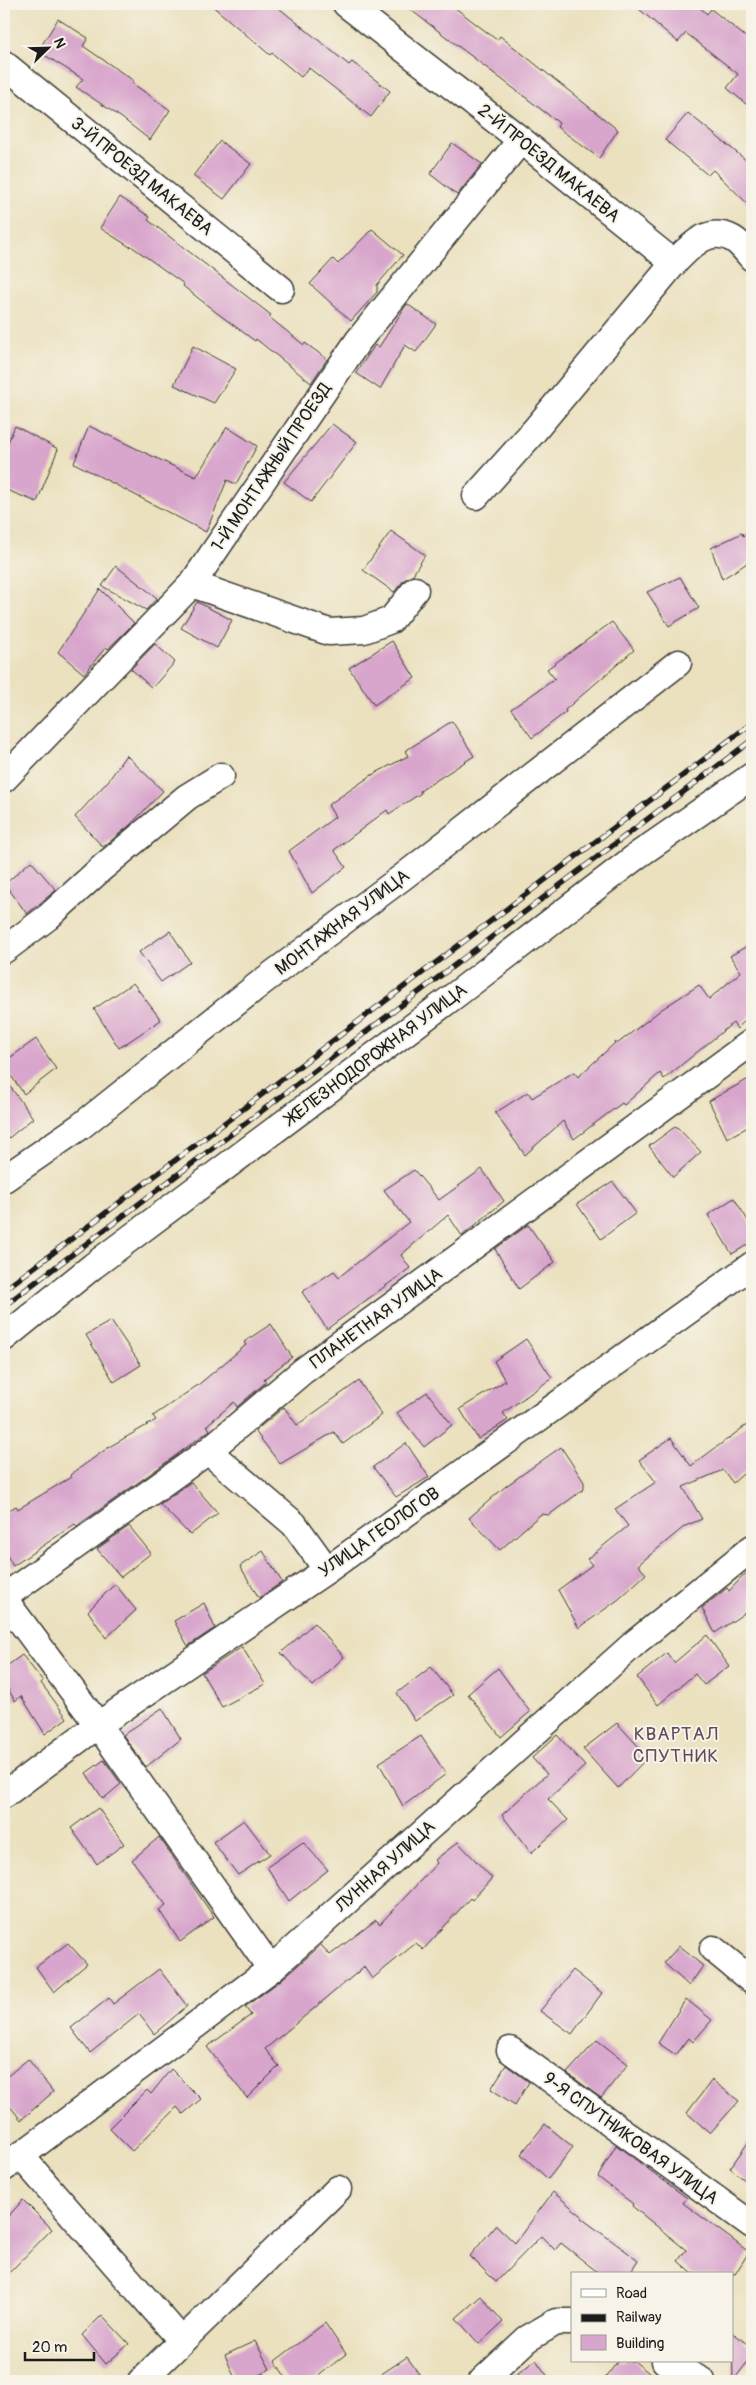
<svg xmlns="http://www.w3.org/2000/svg" width="756" height="2385" font-family="Pangolin,sans-serif">
	<style>
		.building { fill: #d8a5cc }
		.lines { fill: none; stroke-linecap: round; stroke-linejoin: round }
		.minor-casing { stroke: #3b3a34; stroke-width: 29 }
		.minor { stroke: #fff; stroke-width: 26 }
		.rail-casing { stroke: #1c1c1c; stroke-width: 5.5 }
		.rail { stroke: #f7f3e8; stroke-width: 4; stroke-dasharray: 11; stroke-linecap: butt }
		.labels { text-anchor: middle; stroke-width: 4; stroke-linejoin: round; paint-order: stroke }
		.street-label { font-size: 18px; fill: #1c1c1c; stroke: #f7f3e8 }
		.neighbourhood-label { font-size: 19px; letter-spacing: 1px; fill: #5e4c5a; stroke: #f7f3e8 }
	</style>
	<rect width="100%" height="100%" fill="#f7f3e8"/>
	<filter id="ink" filterUnits="userSpaceOnUse"><feTurbulence type="fractalNoise" baseFrequency=".02" numOctaves="2"/><feDisplacementMap in="SourceGraphic" scale="10" xChannelSelector="R" yChannelSelector="G"/><feConvolveMatrix kernelMatrix="1 2 1 2 8 2 1 2 1" color-interpolation-filters="sRGB"/></filter>
	<filter id="wash" filterUnits="userSpaceOnUse"><feTurbulence type="fractalNoise" baseFrequency=".0096" numOctaves="4" result="noise"/><feDisplacementMap in="SourceGraphic" scale="20" xChannelSelector="R" yChannelSelector="G"/><feGaussianBlur stdDeviation="1.12" result="paint"/><feColorMatrix in="noise" values="0 0 0 0 0 0 0 0 0 0 0 0 0 0 0 0 0 1.4 0 .05"/><feComposite in="paint" operator="in"/></filter>
	<g filter="url(#wash)">
		<rect width="100%" height="100%" fill="#ebe1bf"/>
		<g id="blocks">
			<!-- building -->
			<g class="building">
				<polygon points="210,4 274,4 349,65 352,62 390,91 371,117 309,68 301,77 272,53 270,55"/>
				<polygon points="403,4 450,4 497,40 500,36 618,130 599,158 557,127 559,123"/>
				<polygon points="633,4 696,4 707,14 711,9 752,42 752,109 727,88 738,74 686,33 678,42"/>
				<polygon points="58,19 88,38 83,46 134,81 132,83 170,110 150,140 122,118 76,87 83,79 38,51"/>
				<polygon points="688,113 752,165 752,208 713,170 708,175 665,140"/>
				<polygon points="220,141 251,164 224,199 193,176"/>
				<polygon points="452,143 482,164 457,195 430,174"/>
				<polygon points="120,197 150,217 148,220 271,315 269,317 304,345 305,343 327,359 311,383 256,339 255,341 217,313 183,286 184,284 131,246 130,247 100,228"/>
				<polygon points="372,229 403,255 377,285 377,292 351,321 310,284 333,259 338,264"/>
				<polygon points="407,304 436,324 416,352 405,345 380,389 356,373 375,345 379,347"/>
				<polygon points="193,346 236,369 214,403 174,385"/>
				<polygon points="332,424 357,442 311,502 284,482"/>
				<polygon points="15,426 58,449 37,502 4,489 4,451"/>
				<polygon points="89,426 196,477 227,427 257,446 236,484 227,480 206,532 74,463"/>
				<polygon points="752,530 752,560 722,579 711,548 742,533 743,536"/>
				<polygon points="391,531 425,555 412,576 404,580 394,592 363,570"/>
				<polygon points="116,566 157,598 146,610 102,586"/>
				<polygon points="680,577 699,608 669,626 647,592"/>
				<polygon points="100,589 134,623 108,649 106,647 84,674 58,652"/>
				<polygon points="197,602 232,620 217,648 181,628"/>
				<polygon points="612,622 634,650 565,710 566,712 532,738 511,709 555,679 547,669"/>
				<polygon points="392,641 415,678 374,705 349,668"/>
				<polygon points="155,644 175,662 152,688 131,669"/>
				<polygon points="452,721 474,756 420,791 421,793 389,814 387,810 334,850 346,867 312,893 289,851 335,817 328,805 372,775 408,756 405,751"/>
				<polygon points="126,755 163,791 129,826 103,847 75,817 109,780"/>
				<polygon points="31,861 56,890 27,914 5,884"/>
				<polygon points="170,931 190,962 161,982 139,952"/>
				<polygon points="752,943 752,1013 737,1029 733,1023 664,1079 660,1073 624,1105 622,1103 574,1139 563,1121 525,1155 495,1113 528,1092 532,1098 574,1072 578,1077 616,1042 617,1044 662,1009 699,985 709,999 741,972 730,956"/>
				<polygon points="133,983 161,1020 119,1048 94,1009"/>
				<polygon points="36,1039 56,1069 24,1094 4,1066 4,1062"/>
				<polygon points="752,1077 752,1125 727,1138 709,1101"/>
				<polygon points="4,1078 33,1118 4,1142"/>
				<polygon points="676,1126 701,1152 673,1177 649,1146"/>
				<polygon points="482,1169 504,1201 462,1236 448,1215 401,1255 410,1268 327,1329 302,1292 334,1271 339,1277 409,1222 384,1190 414,1170 439,1200"/>
				<polygon points="613,1182 636,1213 601,1239 577,1204"/>
				<polygon points="734,1198 752,1227 752,1242 732,1254 708,1215"/>
				<polygon points="528,1225 555,1262 519,1289 495,1249"/>
				<polygon points="111,1321 141,1365 114,1382 86,1335"/>
				<polygon points="271,1324 292,1357 264,1379 266,1382 237,1407 234,1402 207,1425 210,1430 171,1459 77,1526 75,1524 13,1566 4,1550 4,1513 16,1506 18,1509 71,1477 70,1475 109,1447 156,1420 153,1416 198,1385 246,1345 244,1342"/>
				<polygon points="526,1339 552,1378 503,1413 508,1420 478,1439 460,1409 505,1381 494,1361"/>
				<polygon points="359,1381 382,1415 343,1444 334,1432 280,1464 255,1431 284,1407 297,1425"/>
				<polygon points="427,1392 452,1425 424,1447 397,1413"/>
				<polygon points="752,1421 752,1466 733,1483 723,1470 683,1487 702,1519 685,1526 638,1565 646,1574 619,1599 579,1628 558,1590 592,1565 587,1559 628,1526 615,1509 656,1482 639,1460 671,1438 691,1466"/>
				<polygon points="406,1443 429,1477 396,1497 373,1467"/>
				<polygon points="561,1447 584,1482 584,1489 549,1515 541,1514 500,1550 469,1518 506,1486"/>
				<polygon points="191,1482 218,1513 190,1535 160,1504"/>
				<polygon points="129,1526 151,1553 121,1577 97,1549"/>
				<polygon points="263,1551 282,1582 259,1598 240,1566"/>
				<polygon points="752,1567 752,1608 715,1633 702,1608 727,1588 729,1591"/>
				<polygon points="115,1584 136,1610 106,1638 88,1611"/>
				<polygon points="204,1603 215,1628 188,1646 174,1621"/>
				<polygon points="314,1623 344,1657 313,1686 281,1653"/>
				<polygon points="707,1635 729,1666 704,1685 695,1674 658,1705 637,1677 667,1653 674,1663"/>
				<polygon points="242,1647 265,1684 222,1707 202,1673"/>
				<polygon points="22,1655 43,1681 41,1683 67,1718 45,1734 21,1696 15,1701 4,1682 4,1668"/>
				<polygon points="431,1667 453,1695 415,1721 397,1693"/>
				<polygon points="498,1668 530,1712 501,1737 468,1694"/>
				<polygon points="162,1708 181,1739 146,1767 123,1735"/>
				<polygon points="617,1723 648,1757 618,1788 583,1749"/>
				<polygon points="557,1735 585,1766 548,1799 568,1820 531,1853 502,1815 547,1774 532,1758"/>
				<polygon points="421,1736 446,1774 403,1806 379,1763"/>
				<polygon points="104,1760 121,1784 103,1799 86,1773"/>
				<polygon points="98,1808 124,1844 97,1864 71,1828"/>
				<polygon points="244,1820 270,1854 238,1875 213,1842"/>
				<polygon points="159,1837 214,1917 180,1942 159,1910 166,1905 132,1860"/>
				<polygon points="303,1842 328,1870 289,1901 267,1867"/>
				<polygon points="458,1842 492,1878 472,1900 470,1898 423,1950 416,1943 372,1979 364,1967 265,2049 279,2066 247,2098 207,2047 251,2015 245,2007 281,1980 321,1945 330,1955 376,1920 380,1924 437,1863 435,1860"/>
				<polygon points="68,1943 87,1964 54,1992 36,1967"/>
				<polygon points="679,1946 703,1966 689,1986 664,1963"/>
				<polygon points="159,1969 187,2006 154,2034 139,2014 90,2053 71,2028 109,1998 113,2004"/>
				<polygon points="573,1970 602,1993 572,2034 540,2011"/>
				<polygon points="686,1999 712,2020 693,2042 689,2038 676,2055 658,2043"/>
				<polygon points="597,2040 628,2064 601,2098 567,2073"/>
				<polygon points="28,2059 53,2092 21,2120 4,2099 4,2079"/>
				<polygon points="506,2065 529,2082 515,2105 491,2089"/>
				<polygon points="171,2069 201,2099 183,2114 177,2107 132,2151 109,2128 147,2090 151,2094"/>
				<polygon points="712,2080 739,2101 710,2133 687,2113"/>
				<polygon points="545,2124 573,2147 548,2179 521,2154"/>
				<polygon points="752,2137 752,2186 730,2168"/>
				<polygon points="616,2145 687,2198 683,2203 749,2252 735,2274 693,2274 678,2261 686,2250 632,2206 633,2204 598,2177"/>
				<polygon points="553,2192 582,2216 581,2218 638,2260 629,2274 600,2274 561,2243 555,2250 541,2236 496,2282 470,2256 496,2225 515,2243"/>
				<polygon points="23,2200 52,2229 4,2278 4,2221"/>
				<polygon points="481,2296 503,2322 479,2344 456,2318"/>
				<polygon points="102,2315 129,2344 106,2364 82,2335"/>
				<polygon points="325,2323 346,2354 312,2381 288,2381 275,2361"/>
				<polygon points="732,2332 752,2348 752,2356 733,2381"/>
				<polygon points="255,2341 270,2369 248,2381 236,2381 225,2355"/>
				<polygon points="407,2357 424,2381 371,2381"/>
				<polygon points="536,2360 551,2381 507,2381"/>
				<polygon points="618,2361 634,2361 659,2381 603,2381"/>
			</g>
		</g>
	</g>
	<g filter="url(#ink)">
		<use href="#blocks" fill-opacity="0" stroke="#3b3a34" stroke-width="1"/>
		<g class="lines">
			<defs>
				<g id="minor">
					<path d="M346,4L521,140L674,263C690,247 708,225 733,239C740,243 747,252 752,258"/>
					<polyline points="4,64 281,289"/>
					<polyline points="476,496 534,431 674,263"/>
					<polyline points="192,584 329,632 364,630 391,620 415,590"/>
					<polyline points="4,779 192,584 358,341 521,140"/>
					<polyline points="4,950 48,917 103,867 187,797 221,776"/>
					<polyline points="4,1179 81,1126 262,982 404,876 678,663"/>
					<polyline points="4,1338 93,1266 458,993 638,855 752,776"/>
					<polyline points="208,1451 294,1524 327,1570"/>
					<polyline points="4,1597 208,1451 303,1371 752,1042"/>
					<polyline points="4,1599 98,1725 271,1969"/>
					<polyline points="4,1795 98,1725 327,1570 752,1265"/>
					<polyline points="713,1949 752,1981"/>
					<polyline points="510,2050 752,2225"/>
					<polyline points="20,2155 182,2341"/>
					<polyline points="4,2168 271,1969 637,1641 752,1548"/>
					<polyline points="665,2361 702,2381"/>
					<polyline points="141,2381 338,2189"/>
					<polyline points="482,2381 527,2339 556,2322 572,2322"/>
				</g>
			</defs>
			<!-- minor casing -->
			<use href="#minor" class="minor-casing"/>
			<!-- minor -->
			<use href="#minor" class="minor"/>
			<defs>
				<g id="rail">
					<polyline points="4,1290 752,723"/>
					<polyline points="4,1306 752,740"/>
				</g>
			</defs>
			<!-- rail casing -->
			<use href="#rail" class="rail-casing"/>
			<!-- rail -->
			<use href="#rail" class="rail"/>
		</g>
	</g>
	<g class="labels">
		<!-- street labels -->
		<g class="street-label">
			<text transform="translate(549 163) rotate(39)" y="6">2-Й ПРОЕЗД МАКАЕВА</text>
			<text transform="translate(142 176) rotate(39)" y="6">3-Й ПРОЕЗД МАКАЕВА</text>
			<text transform="translate(271 467) rotate(-56)" y="6">1-Й МОНТАЖНЫЙ ПРОЕЗД</text>
			<text transform="translate(342 922) rotate(-37)" y="6">МОНТАЖНАЯ УЛИЦА</text>
			<text transform="translate(376 1054) rotate(-37)" y="6">ЖЕЛЕЗНОДОРОЖНАЯ УЛИЦА</text>
			<text transform="translate(376 1318) rotate(-36)" y="6">ПЛАНЕТНАЯ УЛИЦА</text>
			<text transform="translate(379 1532) rotate(-35)" y="6">УЛИЦА ГЕОЛОГОВ</text>
			<text transform="translate(385 1866) rotate(-42)" y="6">ЛУННАЯ УЛИЦА</text>
			<text transform="translate(631 2138) rotate(36)" y="6">9-Я СПУТНИКОВАЯ УЛИЦА</text>
		</g>
		<!-- neighbourhood labels -->
		<g class="neighbourhood-label">
			<text x="676" y="1740">КВАРТАЛ<tspan x="676" dy="22">СПУТНИК</tspan></text>
		</g>
	</g>
	<!-- margin -->
	<rect width="756" height="2385" fill="none" stroke="#f7f3e8" stroke-width="20"/>
	<!-- legend -->
	<rect x="571" y="2272" width="162" height="90" fill="#f7f3e8" stroke="#9f9d96"/>
	<rect x="581" y="2289" width="25" height="8" fill="#ffffff" stroke="#9f9d96"/>
	<text x="616" y="2298" font-size="15" fill="#1c1c1c">Road</text>
	<rect x="581" y="2314" width="25" height="8" fill="#1c1c1c" stroke="#9f9d96"/>
	<text x="616" y="2322" font-size="15" fill="#1c1c1c">Railway</text>
	<rect x="581" y="2335" width="25" height="15" fill="#d8a5cc" stroke="#9f9d96"/>
	<text x="616" y="2348" font-size="15" fill="#1c1c1c">Building</text>
	<!-- north arrow -->
	<g transform="translate(48 48) rotate(67)" stroke="#f7f3e8" stroke-width="4" paint-order="stroke">
	<path d="M0-4L9 19L0 12L-9 19Z" fill="#1c1c1c"/>
	<text y="-8" font-size="14" font-weight="bold" text-anchor="middle" fill="#1c1c1c">N</text>
	</g>
	<!-- scale -->
	<path d="M25 2352v8h69v-8" fill="none" stroke="#1c1c1c" stroke-width="2.5"/>
	<text x="32" y="2352" font-size="15" fill="#1c1c1c" stroke="#f7f3e8" stroke-width="4" paint-order="stroke">20 m</text>
</svg>
